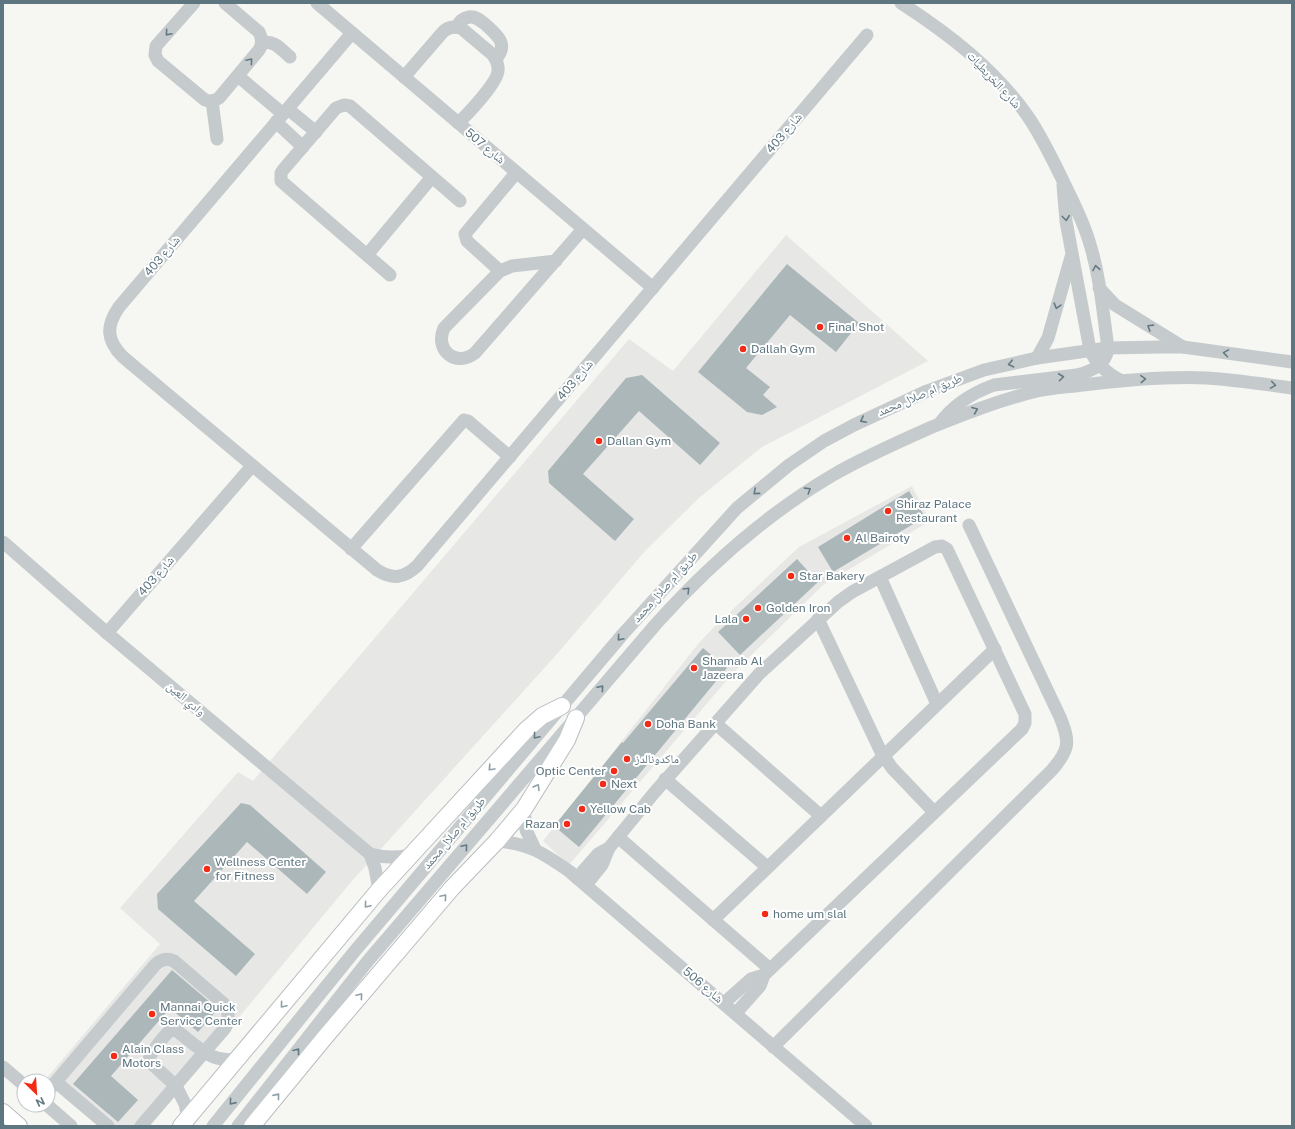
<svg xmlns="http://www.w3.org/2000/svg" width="1295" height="1129" font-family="'Public Sans','Noto Naskh Arabic',sans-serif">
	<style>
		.built { fill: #e7e7e6 }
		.building { fill: #acb7ba }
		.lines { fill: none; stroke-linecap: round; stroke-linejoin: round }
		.major-casing { stroke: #b8bdc0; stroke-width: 18 }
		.minor { stroke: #c5cacc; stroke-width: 13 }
		.major { stroke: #fff; stroke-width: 16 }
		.oneway { stroke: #637a84 }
		.oneway2 { stroke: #8e9fa6 }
		.poi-dot { fill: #f32b16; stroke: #fff; stroke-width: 1.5 }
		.labels { text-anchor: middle; stroke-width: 4; stroke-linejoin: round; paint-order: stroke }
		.street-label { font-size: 12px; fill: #5e7680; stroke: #fff }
		.poi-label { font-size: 12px; fill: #5e7680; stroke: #fff; text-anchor: start }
	</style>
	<rect width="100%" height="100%" fill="#f6f6f2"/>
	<!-- built -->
	<g class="built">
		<polygon points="786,235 928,361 762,447 700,497 645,551 557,654 351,882 149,1126 105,1126 46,1079 160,944 120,908 238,772 253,781 629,339 673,371"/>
		<polygon points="912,486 930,521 823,585 733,673 569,865 543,841 698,644 714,627 799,547"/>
	</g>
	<!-- building -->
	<g class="building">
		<polygon points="787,264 859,323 836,352 790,315 746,368 770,387 763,395 777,407 762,415 747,412 698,372"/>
		<polygon points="642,375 720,443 700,465 639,411 583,474 634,519 615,541 549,483 548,471 626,378"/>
		<polygon points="909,491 925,517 833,572 818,547"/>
		<polygon points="797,559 818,582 740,655 718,632"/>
		<polygon points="703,648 727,668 579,847 554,826 622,742 623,743"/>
		<polygon points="241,803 250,805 326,872 307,894 247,842 194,901 255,954 236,976 158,909 157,894"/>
		<polygon points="172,970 218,1009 198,1032 170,1008 111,1076 138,1100 118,1122 73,1084"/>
	</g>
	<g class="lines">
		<defs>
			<g id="major">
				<polyline points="3,1112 19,1126"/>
				<polyline points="181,1126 379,890 526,730 542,716 562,706"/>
				<polyline points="252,1126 326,1036 452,888 497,841 524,809 567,740 576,718"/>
			</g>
		</defs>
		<!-- major casing -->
		<use href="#major" class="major-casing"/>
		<!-- minor -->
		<g class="minor">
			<path d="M194,3L156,46L155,55L158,61L205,100C210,102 214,101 219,98L259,50C263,44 262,38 259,32L225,3"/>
			<polyline points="317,3 653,288"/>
			<path d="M901,3C949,34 996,70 1029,118C1043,139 1054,162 1065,185C1074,203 1083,221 1089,241C1100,275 1103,313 1108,348C1106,365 1092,371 1077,375L994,385C972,393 954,404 940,423"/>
			<path d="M457,27C459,22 463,18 469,17C476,16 481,21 486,25C497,35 509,44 496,59"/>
			<path d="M352,33L119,307C106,326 106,340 123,357L377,570C393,580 404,578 417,566L867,35"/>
			<path d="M262,43C273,39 282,50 290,57"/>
			<polyline points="238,76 283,114"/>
			<path d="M404,77L442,33C447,27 453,26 461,28L492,54C496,59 499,64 498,71C497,83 468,114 458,123"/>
			<polyline points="212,101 217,139"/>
			<polyline points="288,109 316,132"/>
			<polyline points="276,122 303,147"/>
			<path d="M1063,185L1066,221L1090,350C1096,364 1107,373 1120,380"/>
			<polyline points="367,255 432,177"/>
			<path d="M556,261L512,266L500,271L444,328C434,350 456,368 475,353L583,229"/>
			<polyline points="500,271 467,241 465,234 516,173"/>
			<polyline points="390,275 281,181 281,173 283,170 336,108 344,105 350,106 460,201"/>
			<polyline points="1099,288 1115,305 1183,347"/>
			<polyline points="1037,358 1048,338 1071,257"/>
			<path d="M3,542L107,633L370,854C384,858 396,858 410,855"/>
			<polyline points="351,549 464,420 468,421 510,457"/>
			<polyline points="880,577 937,704"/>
			<polyline points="818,619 881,752 892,768 934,812"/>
			<polyline points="107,633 252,466"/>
			<polyline points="715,723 821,816"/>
			<polyline points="665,779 767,867"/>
			<polyline points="524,809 526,830 535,849"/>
			<polyline points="618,837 770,969"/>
			<path d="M497,841C530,844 543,853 569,871L866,1126"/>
			<polyline points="370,854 375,868 379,890"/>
			<polyline points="577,878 598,854 609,848"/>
			<polyline points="586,885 602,865 609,848 654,793 759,674 838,602 852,592 935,547 942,546 947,549 1025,714 1025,723 1022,729 764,975 760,986 736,1013"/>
			<polyline points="713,920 995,649"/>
			<polyline points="724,1003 751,979 764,975"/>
			<path d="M773,1047L1052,770C1070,749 1070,742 1060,717L969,525"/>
			<polyline points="3,1067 24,1085"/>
			<polyline points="56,1082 108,1126"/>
			<path d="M48,1091L155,965C161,959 167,958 174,961L224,1004C229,1012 230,1019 225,1028L141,1126"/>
			<polyline points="47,1105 71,1126"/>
			<path d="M188,1118L185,1104L176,1086L152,1064L149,1060C149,1055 165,1034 170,1031C173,1030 174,1030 177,1031C196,1045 213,1066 239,1058"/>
			<polyline points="213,1126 354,952 623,634 737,508 789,465 824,441 854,425 927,391 984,370 1037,358 1108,348 1160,347 1183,347 1292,362"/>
			<path d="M238,1126L367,962L656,624C708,566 765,515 833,475C864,457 898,442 932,427C967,413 1000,400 1037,391C1052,388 1067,387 1083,385C1124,380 1165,376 1207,378C1236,380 1264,384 1292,388"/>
		</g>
		<!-- major -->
		<use href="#major" class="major"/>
	</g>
	<!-- one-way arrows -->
	<defs><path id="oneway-chevron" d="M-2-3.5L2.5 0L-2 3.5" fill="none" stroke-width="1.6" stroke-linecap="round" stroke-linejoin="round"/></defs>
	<g class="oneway">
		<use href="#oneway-chevron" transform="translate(168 33) rotate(131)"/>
		<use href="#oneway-chevron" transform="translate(250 61) rotate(-50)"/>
		<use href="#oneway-chevron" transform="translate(1066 218) rotate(83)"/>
		<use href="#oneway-chevron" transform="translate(1096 268) rotate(-100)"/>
		<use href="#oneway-chevron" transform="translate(1057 306) rotate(106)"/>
		<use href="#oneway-chevron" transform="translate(1150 327) rotate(-148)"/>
		<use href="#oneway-chevron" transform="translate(1226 353) rotate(-171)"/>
		<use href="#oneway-chevron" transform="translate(1011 364) rotate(167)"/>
		<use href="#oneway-chevron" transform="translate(1061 377) rotate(-7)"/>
		<use href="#oneway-chevron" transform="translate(1143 379) rotate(-3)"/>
		<use href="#oneway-chevron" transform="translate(1273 385) rotate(9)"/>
		<use href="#oneway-chevron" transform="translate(975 410) rotate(-22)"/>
		<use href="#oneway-chevron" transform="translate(863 420) rotate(154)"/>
		<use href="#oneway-chevron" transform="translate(808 490) rotate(-32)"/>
		<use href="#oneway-chevron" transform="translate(756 492) rotate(140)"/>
		<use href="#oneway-chevron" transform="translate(687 590) rotate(-45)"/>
		<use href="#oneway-chevron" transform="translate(620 638) rotate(131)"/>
		<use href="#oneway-chevron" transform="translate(601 688) rotate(-49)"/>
		<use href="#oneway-chevron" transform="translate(536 736) rotate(130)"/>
		<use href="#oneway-chevron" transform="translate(465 847) rotate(-50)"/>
		<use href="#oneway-chevron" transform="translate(297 1051) rotate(-52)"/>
		<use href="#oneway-chevron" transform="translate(232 1102) rotate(129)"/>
	</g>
	<g class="oneway2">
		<use href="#oneway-chevron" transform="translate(491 768) rotate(133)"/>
		<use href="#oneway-chevron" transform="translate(537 787) rotate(-59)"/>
		<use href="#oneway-chevron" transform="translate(444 897) rotate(-50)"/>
		<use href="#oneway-chevron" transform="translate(367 905) rotate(130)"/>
		<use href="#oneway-chevron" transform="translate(360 996) rotate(-50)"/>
		<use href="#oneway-chevron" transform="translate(283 1005) rotate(130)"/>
		<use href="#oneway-chevron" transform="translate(277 1096) rotate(-51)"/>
	</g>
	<!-- markers -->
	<g class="poi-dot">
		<circle cx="820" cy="327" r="4"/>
		<circle cx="743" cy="349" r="4"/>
		<circle cx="599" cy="441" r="4"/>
		<circle cx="888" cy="511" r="4"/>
		<circle cx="847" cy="538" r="4"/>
		<circle cx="791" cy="576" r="4"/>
		<circle cx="758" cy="608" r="4"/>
		<circle cx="746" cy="619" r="4"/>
		<circle cx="694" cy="668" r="4"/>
		<circle cx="648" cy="724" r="4"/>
		<circle cx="627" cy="759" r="4"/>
		<circle cx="614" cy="771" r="4"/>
		<circle cx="603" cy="784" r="4"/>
		<circle cx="582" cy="809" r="4"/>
		<circle cx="567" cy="824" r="4"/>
		<circle cx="207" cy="869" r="4"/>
		<circle cx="765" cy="914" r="4"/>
		<circle cx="152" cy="1014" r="4"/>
		<circle cx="114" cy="1056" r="4"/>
	</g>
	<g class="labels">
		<!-- street labels -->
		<g class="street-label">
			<text transform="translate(994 80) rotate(47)" y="4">شارع الخريطيات</text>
			<text transform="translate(784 133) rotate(-50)" y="4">شارع 403</text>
			<text transform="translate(485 146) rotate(40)" y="4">شارع 507</text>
			<text transform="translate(162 256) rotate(-50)" y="4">شارع 403</text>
			<text transform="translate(575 380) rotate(-50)" y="4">شارع 403</text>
			<text transform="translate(920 395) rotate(-23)" y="4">طريق ام صلال محمد</text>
			<text transform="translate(156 576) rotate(-49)" y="4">شارع 403</text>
			<text transform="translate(665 587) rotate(-48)" y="4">طريق ام صلال محمد</text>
			<text transform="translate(186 699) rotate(40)" y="4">وادي العين</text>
			<text transform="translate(454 833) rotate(-50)" y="4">طريق ام صلال محمد</text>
			<text transform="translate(703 985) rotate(40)" y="4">شارع 506</text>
		</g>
		<!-- poi labels -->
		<g class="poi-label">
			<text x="828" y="331">Final Shot</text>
			<text x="751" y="353">Dallah Gym</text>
			<text x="607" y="445">Dallan Gym</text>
			<text x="896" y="508">Shiraz Palace<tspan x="896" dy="14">Restaurant</tspan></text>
			<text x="855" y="542">Al Bairoty</text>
			<text x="799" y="580">Star Bakery</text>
			<text x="766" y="612">Golden Iron</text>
			<text x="738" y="623" text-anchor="end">Lala</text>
			<text x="702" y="665">Shamab Al<tspan x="702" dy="14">Jazeera</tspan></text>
			<text x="656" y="728">Doha Bank</text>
			<text x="635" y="763">ماكدونالدز</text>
			<text x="606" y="775" text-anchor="end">Optic Center</text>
			<text x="611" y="788">Next</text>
			<text x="590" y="813">Yellow Cab</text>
			<text x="559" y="828" text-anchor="end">Razan</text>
			<text x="215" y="866">Wellness Center<tspan x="215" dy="14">for Fitness</tspan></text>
			<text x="773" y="918">home um slal</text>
			<text x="160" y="1011">Mannai Quick<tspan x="160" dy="14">Service Center</tspan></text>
			<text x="122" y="1053">Alain Class<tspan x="122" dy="14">Motors</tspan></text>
		</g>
	</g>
	<!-- border -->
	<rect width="1295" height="1129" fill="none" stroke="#5e7680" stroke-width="8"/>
	<!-- north arrow -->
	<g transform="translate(36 1093) rotate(155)"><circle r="19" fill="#ffffff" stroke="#bfc8cc"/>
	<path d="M0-3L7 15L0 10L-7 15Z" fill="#f32b16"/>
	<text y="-6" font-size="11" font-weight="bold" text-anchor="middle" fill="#5e7680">N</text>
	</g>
</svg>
